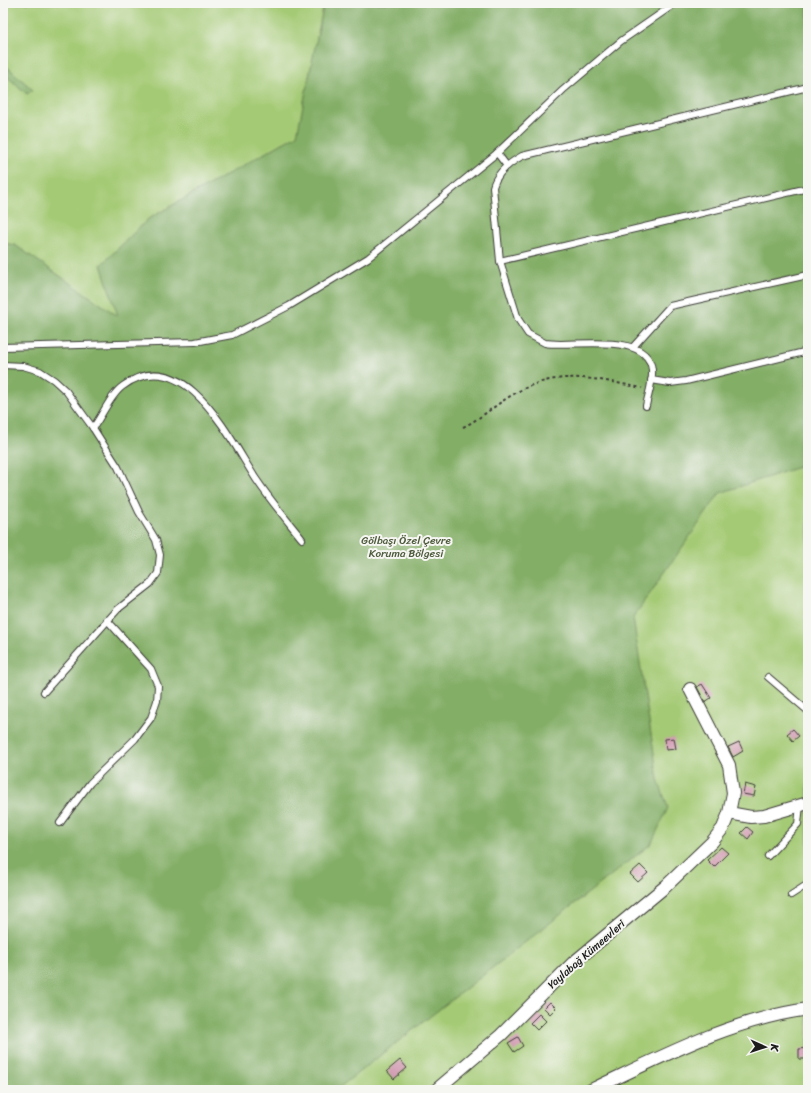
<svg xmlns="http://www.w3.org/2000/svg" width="811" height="1093" font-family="Sriracha,sans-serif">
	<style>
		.green { fill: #a4ca75; stroke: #607348 }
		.forest { fill: #83ae66; stroke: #506541 }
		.building { fill: #d098b0 }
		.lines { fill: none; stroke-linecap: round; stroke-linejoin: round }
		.service-casing { stroke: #3b3a36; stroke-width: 8 }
		.minor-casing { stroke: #3b3a36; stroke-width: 14 }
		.path { stroke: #3b3a36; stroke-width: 2; stroke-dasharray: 3 3; stroke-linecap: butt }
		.service { stroke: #fff; stroke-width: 6 }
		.minor { stroke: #fff; stroke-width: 12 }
		.labels { text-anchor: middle; stroke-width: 4; stroke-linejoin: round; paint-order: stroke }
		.park-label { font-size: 11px; fill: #4c593b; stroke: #f6f6f2 }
		.street-label { font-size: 11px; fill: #1c1c1c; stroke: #f6f6f2 }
	</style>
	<rect width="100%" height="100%" fill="#f6f6f2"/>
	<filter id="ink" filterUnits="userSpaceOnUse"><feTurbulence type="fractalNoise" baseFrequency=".025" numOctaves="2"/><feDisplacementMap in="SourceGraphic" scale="8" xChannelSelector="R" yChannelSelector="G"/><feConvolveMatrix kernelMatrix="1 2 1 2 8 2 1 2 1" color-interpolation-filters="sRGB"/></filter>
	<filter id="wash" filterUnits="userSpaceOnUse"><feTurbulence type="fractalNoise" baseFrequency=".012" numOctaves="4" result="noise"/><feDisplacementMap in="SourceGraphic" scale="16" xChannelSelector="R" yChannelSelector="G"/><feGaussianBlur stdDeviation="0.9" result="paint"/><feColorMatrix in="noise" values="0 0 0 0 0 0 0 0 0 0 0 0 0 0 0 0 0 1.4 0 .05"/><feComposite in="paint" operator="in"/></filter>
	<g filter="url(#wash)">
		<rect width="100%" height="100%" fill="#ede5ca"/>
		<!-- green -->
		<rect class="green" x="3" y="3" width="805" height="1087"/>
		<!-- forest -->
		<g class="forest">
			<polygon points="324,3 808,3 808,464 720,493 633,618 658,779 668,808 651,844 336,1090 3,1090 3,243 15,245 118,316 101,265 148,219 297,135"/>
			<polygon points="3,63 33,90 27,94 3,73"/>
		</g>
		<g id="blocks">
			<!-- building -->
			<g class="building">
				<polygon points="702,684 711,698 705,702 697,687"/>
				<polygon points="793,729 799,736 793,741 787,734"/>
				<polygon points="674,738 676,749 666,750 665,739"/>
				<polygon points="739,742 743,751 733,757 728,747"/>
				<polygon points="745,784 756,787 754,796 743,794"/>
				<polygon points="747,827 753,832 748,839 741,833"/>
				<polygon points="721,847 728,853 714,867 707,860"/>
				<polygon points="640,865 648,873 638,882 630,874"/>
				<polygon points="550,1002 556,1008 550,1014 544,1008"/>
				<polygon points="539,1014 546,1021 537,1030 530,1023"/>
				<polygon points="518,1037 523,1046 514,1052 508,1043"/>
				<polygon points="808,1048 808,1059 799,1059 799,1049"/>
				<polygon points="400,1060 407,1068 394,1079 387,1071"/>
			</g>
		</g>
	</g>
	<g filter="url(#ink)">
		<use href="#blocks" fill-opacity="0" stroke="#3b3a36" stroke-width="1"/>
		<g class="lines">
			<defs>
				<g id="service">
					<polyline points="497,153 507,166"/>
					<polyline points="500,261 808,188"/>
					<polyline points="3,347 195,342 232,335 289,306 368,258 497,153 563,90 621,41 676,3"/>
					<polyline points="633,347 670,306 808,275"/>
					<polyline points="3,365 23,366 40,371 54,380 66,391 93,428 118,467 139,512 156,540 160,555 158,573 150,584 118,609 44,692"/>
					<polyline points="651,380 670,383 686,381 808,351"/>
					<path d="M646,406C648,395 653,382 652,370C648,330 572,348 545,343L528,334L518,319L500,261L493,187C497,172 509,163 522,156L808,87"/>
					<path d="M93,428C102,416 111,394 123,386C184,341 230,439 256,479C270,500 286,519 302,539"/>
					<polyline points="768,677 808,711"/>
					<polyline points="60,823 90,783 135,739 151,718 157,701 158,686 151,669 107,620"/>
					<polyline points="768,856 798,824 800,805"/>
					<polyline points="791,895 808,884"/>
				</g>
				<g id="minor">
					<polyline points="729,813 751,817 764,816 808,803"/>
					<polyline points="436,1090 501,1035 573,963 666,886 712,842 723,828 729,813 733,793 729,765 690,689"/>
					<path d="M591,1090C661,1057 730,1020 808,1009"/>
				</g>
			</defs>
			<!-- service casing -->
			<use href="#service" class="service-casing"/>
			<!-- minor casing -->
			<use href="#minor" class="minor-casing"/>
			<!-- path -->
			<path class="path" d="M463,427C482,418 496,404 514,394C557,368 597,379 642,388"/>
			<!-- service -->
			<use href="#service" class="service"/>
			<!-- minor -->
			<use href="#minor" class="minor"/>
		</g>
	</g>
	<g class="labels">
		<!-- park labels -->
		<g class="park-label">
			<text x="406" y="544">Gölbaşı Özel Çevre<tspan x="406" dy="13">Koruma Bölgesi</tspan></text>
		</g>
		<!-- street labels -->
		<g class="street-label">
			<text transform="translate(586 954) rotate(-41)" y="4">Yaylabağ Kümeevleri</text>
		</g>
	</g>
	<!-- margin -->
	<rect width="811" height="1093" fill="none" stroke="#f6f6f2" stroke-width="16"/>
	<!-- north arrow -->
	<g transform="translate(765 1047) rotate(93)" stroke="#f6f6f2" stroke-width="3" paint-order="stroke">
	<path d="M0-3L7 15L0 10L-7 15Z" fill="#1c1c1c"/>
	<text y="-6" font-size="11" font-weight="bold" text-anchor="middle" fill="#1c1c1c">K</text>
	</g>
</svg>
